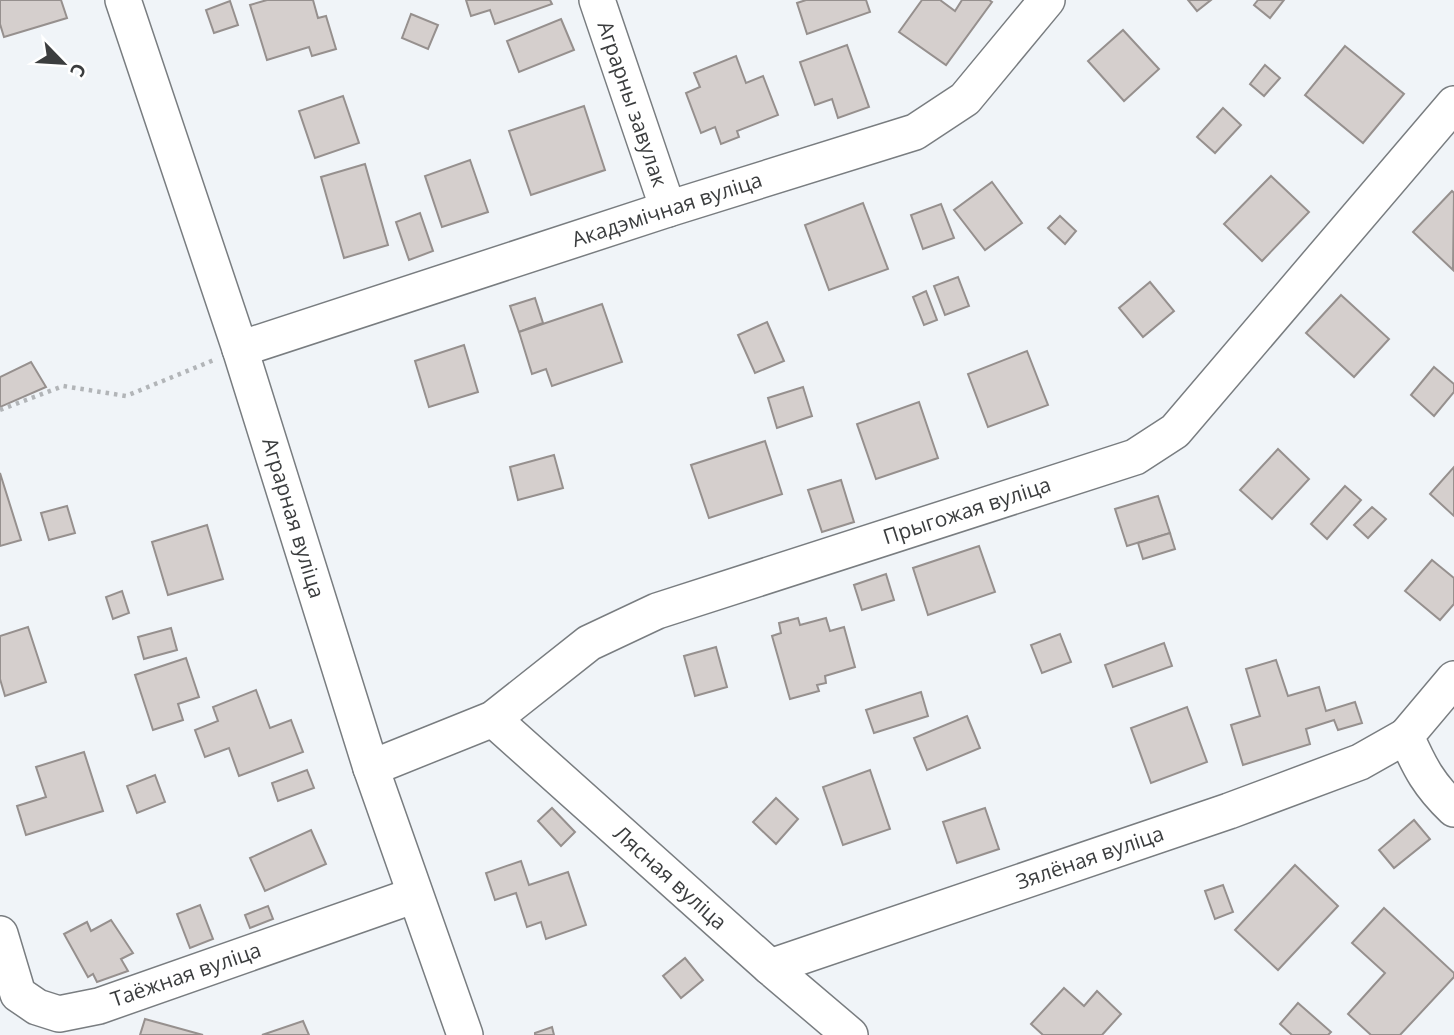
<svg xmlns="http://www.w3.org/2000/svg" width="1454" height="1035" font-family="'Open Sans',sans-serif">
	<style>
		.building { fill: #d5cfcd; stroke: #96908e; stroke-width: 2 }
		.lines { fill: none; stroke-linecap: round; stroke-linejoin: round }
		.minor-casing { stroke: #797d80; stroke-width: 38 }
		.path { stroke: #b2b5b8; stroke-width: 4.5; stroke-dasharray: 3.5 5; stroke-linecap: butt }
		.minor { stroke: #fff; stroke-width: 35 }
		.labels { text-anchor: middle; stroke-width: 7; stroke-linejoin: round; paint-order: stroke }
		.street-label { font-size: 21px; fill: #3b3d3e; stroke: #fff }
	</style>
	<rect width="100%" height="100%" fill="#f0f4f8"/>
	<!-- building -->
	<g class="building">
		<polygon points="0,0 61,0 67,18 4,37 0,24"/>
		<polygon points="267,0 313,0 318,18 326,16 336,49 312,56 309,47 267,60 250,5"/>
		<polygon points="466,0 550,0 552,4 495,24 490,10 471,16"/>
		<polygon points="806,0 866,0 870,12 807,34 797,3"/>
		<polygon points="922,0 940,0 955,11 962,0 989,0 992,2 946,65 899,32"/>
		<polygon points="1188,0 1211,0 1197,11"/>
		<polygon points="1258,0 1284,0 1270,18 1254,5"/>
		<polygon points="230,1 238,25 214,33 206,10"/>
		<polygon points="411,14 438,25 428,49 402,38"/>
		<polygon points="561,19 574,50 519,72 507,41"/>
		<polygon points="1123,30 1159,69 1124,101 1088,61"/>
		<polygon points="847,45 869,107 838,118 832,99 815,105 800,62"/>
		<polygon points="1345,46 1404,94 1363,143 1305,95"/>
		<polygon points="736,56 746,83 763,76 778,115 737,131 739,137 721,144 715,127 701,133 686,93 700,87 694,73"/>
		<polygon points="1265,65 1280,78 1264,96 1250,84"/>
		<polygon points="343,96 359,143 315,158 299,111"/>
		<polygon points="584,106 605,170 531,195 509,131"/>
		<polygon points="1223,108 1241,125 1215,153 1197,137"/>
		<polygon points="470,160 488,212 442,227 425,176"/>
		<polygon points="365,164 388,245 344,258 321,177"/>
		<polygon points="1271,176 1309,212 1262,261 1224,224"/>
		<polygon points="992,182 1022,223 985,250 954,210"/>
		<polygon points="1452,191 1454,193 1453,270 1413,232"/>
		<polygon points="863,203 888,269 829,290 805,225"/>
		<polygon points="941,204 954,238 923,249 911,215"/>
		<polygon points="420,213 433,251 409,260 396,222"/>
		<polygon points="1060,216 1076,231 1065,244 1048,228"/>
		<polygon points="958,277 969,306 945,315 934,286"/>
		<polygon points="1150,282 1174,311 1143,337 1119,308"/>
		<polygon points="926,291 937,320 924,325 913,297"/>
		<polygon points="1341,295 1389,339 1354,377 1306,333"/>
		<polygon points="535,298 543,323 519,332 510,306"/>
		<polygon points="602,304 622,362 552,386 546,369 532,374 519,332"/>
		<polygon points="767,322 784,361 755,373 738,335"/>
		<polygon points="464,345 478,392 429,407 415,361"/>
		<polygon points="1027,351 1048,405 988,427 968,374"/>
		<polygon points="31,362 46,387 0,407 0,377"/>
		<polygon points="1434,367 1454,384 1454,392 1434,416 1411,395"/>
		<polygon points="803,387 812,416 777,428 768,398"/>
		<polygon points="919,402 938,458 876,479 857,424"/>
		<polygon points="765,441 782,494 709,518 691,465"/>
		<polygon points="1278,449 1309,479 1272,519 1240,490"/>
		<polygon points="554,455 563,488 518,500 510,467"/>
		<polygon points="1454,467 1454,516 1430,494"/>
		<polygon points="0,473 21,540 0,546"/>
		<polygon points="841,480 854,522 822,532 808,490"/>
		<polygon points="1345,486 1361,500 1327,539 1311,524"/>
		<polygon points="1158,496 1170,533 1127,546 1115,509"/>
		<polygon points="67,506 75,533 49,540 41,513"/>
		<polygon points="1372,507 1386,519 1368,538 1354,525"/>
		<polygon points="207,525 223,579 168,595 152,542"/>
		<polygon points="1170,533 1175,549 1143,559 1138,543"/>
		<polygon points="979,546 995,592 928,615 913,568"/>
		<polygon points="1432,560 1454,578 1454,604 1440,620 1405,591"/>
		<polygon points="886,574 894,600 862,610 854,585"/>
		<polygon points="122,591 129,613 113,619 106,597"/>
		<polygon points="798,618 800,625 826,618 830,631 844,627 855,667 825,676 826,683 817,685 819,691 790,699 772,636 781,633 779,623"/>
		<polygon points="28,627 46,682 5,696 0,679 0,636"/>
		<polygon points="171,628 177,650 144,659 138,637"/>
		<polygon points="1060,634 1071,662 1042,673 1031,645"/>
		<polygon points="1164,643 1172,666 1113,687 1105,665"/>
		<polygon points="716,647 727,687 695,696 684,656"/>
		<polygon points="186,658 199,697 178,704 183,720 153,730 135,675"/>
		<polygon points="1276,660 1288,696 1319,687 1326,711 1355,702 1362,723 1338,730 1334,720 1306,729 1310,744 1243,765 1231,725 1260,716 1246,669"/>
		<polygon points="256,690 270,728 291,720 303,752 239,776 229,748 205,757 195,730 218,721 213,707"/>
		<polygon points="921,692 928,716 874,733 866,710"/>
		<polygon points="1187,707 1207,762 1151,783 1131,728"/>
		<polygon points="967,716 980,748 927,770 914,738"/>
		<polygon points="84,752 103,811 26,835 17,806 46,797 36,767"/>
		<polygon points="307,770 314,788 278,801 272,783"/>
		<polygon points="870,770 890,829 843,845 823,787"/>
		<polygon points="155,775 165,802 137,813 127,786"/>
		<polygon points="776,798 798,819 776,844 753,822"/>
		<polygon points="552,808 575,832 561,846 538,821"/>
		<polygon points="985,808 999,849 957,863 943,822"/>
		<polygon points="1414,820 1430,839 1394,868 1379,850"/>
		<polygon points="311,830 326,864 265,891 250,858"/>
		<polygon points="521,861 529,885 568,872 586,925 546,939 541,922 527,927 516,893 495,900 486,873"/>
		<polygon points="1295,865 1338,906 1278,970 1235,930"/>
		<polygon points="1223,885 1233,912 1215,919 1205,891"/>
		<polygon points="200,905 213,939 190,948 177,914"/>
		<polygon points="268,906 273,919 250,928 245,915"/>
		<polygon points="1384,908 1454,973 1454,977 1400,1035 1371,1035 1348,1014 1385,973 1352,943"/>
		<polygon points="111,920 133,953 121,959 128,971 97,982 93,974 88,977 64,934 87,922 91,931"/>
		<polygon points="685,958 703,980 681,998 663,976"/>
		<polygon points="1064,988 1084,1006 1097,991 1121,1014 1102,1035 1043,1035 1031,1024"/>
		<polygon points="1298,1003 1331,1032 1328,1035 1292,1035 1280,1024"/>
		<polygon points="145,1019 203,1035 140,1035"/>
		<polygon points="303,1021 309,1035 262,1035"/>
		<polygon points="552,1027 554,1035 535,1035 535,1033"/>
	</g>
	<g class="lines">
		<defs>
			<g id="minor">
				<polyline points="123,0 240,349 371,768 465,1035"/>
				<polyline points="597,0 668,209"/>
				<polyline points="240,349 668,209 915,132 965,99 1047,0"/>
				<path d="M1454,679L1406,736C1420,768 1429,785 1454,809"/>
				<polyline points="493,719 770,967 850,1035"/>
				<polyline points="371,768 493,719 589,643 657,611 1135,457 1175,431 1454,104"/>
				<polyline points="0,934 18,994 37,1007 59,1014 99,1006 415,895"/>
				<polyline points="770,967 1229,811 1360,762 1406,736"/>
			</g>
		</defs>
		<!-- minor casing -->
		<use href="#minor" class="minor-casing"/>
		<!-- path -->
		<polyline class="path" points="0,410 63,386 126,396 214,360"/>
		<!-- minor -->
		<use href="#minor" class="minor"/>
	</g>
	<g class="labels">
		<!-- street labels -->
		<g class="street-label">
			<text transform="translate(632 104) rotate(71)" y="7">Аграрны завулак</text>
			<text transform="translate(667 210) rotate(-18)" y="7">Акадэмічная вуліца</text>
			<text transform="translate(967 511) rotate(-18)" y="7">Прыгожая вуліца</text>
			<text transform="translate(293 518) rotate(73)" y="7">Аграрная вуліца</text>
			<text transform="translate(1090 858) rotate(-19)" y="7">Зялёная вуліца</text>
			<text transform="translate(670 878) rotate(42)" y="7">Лясная вуліца</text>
			<text transform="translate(186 975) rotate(-19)" y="7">Таёжная вуліца</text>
		</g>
	</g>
	<!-- north arrow -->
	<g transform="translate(63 63) rotate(115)" stroke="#ffffff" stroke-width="5" paint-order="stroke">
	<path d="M0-5L12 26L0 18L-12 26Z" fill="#3b3d3e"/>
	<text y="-10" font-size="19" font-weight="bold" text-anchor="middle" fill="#3b3d3e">С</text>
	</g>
</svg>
